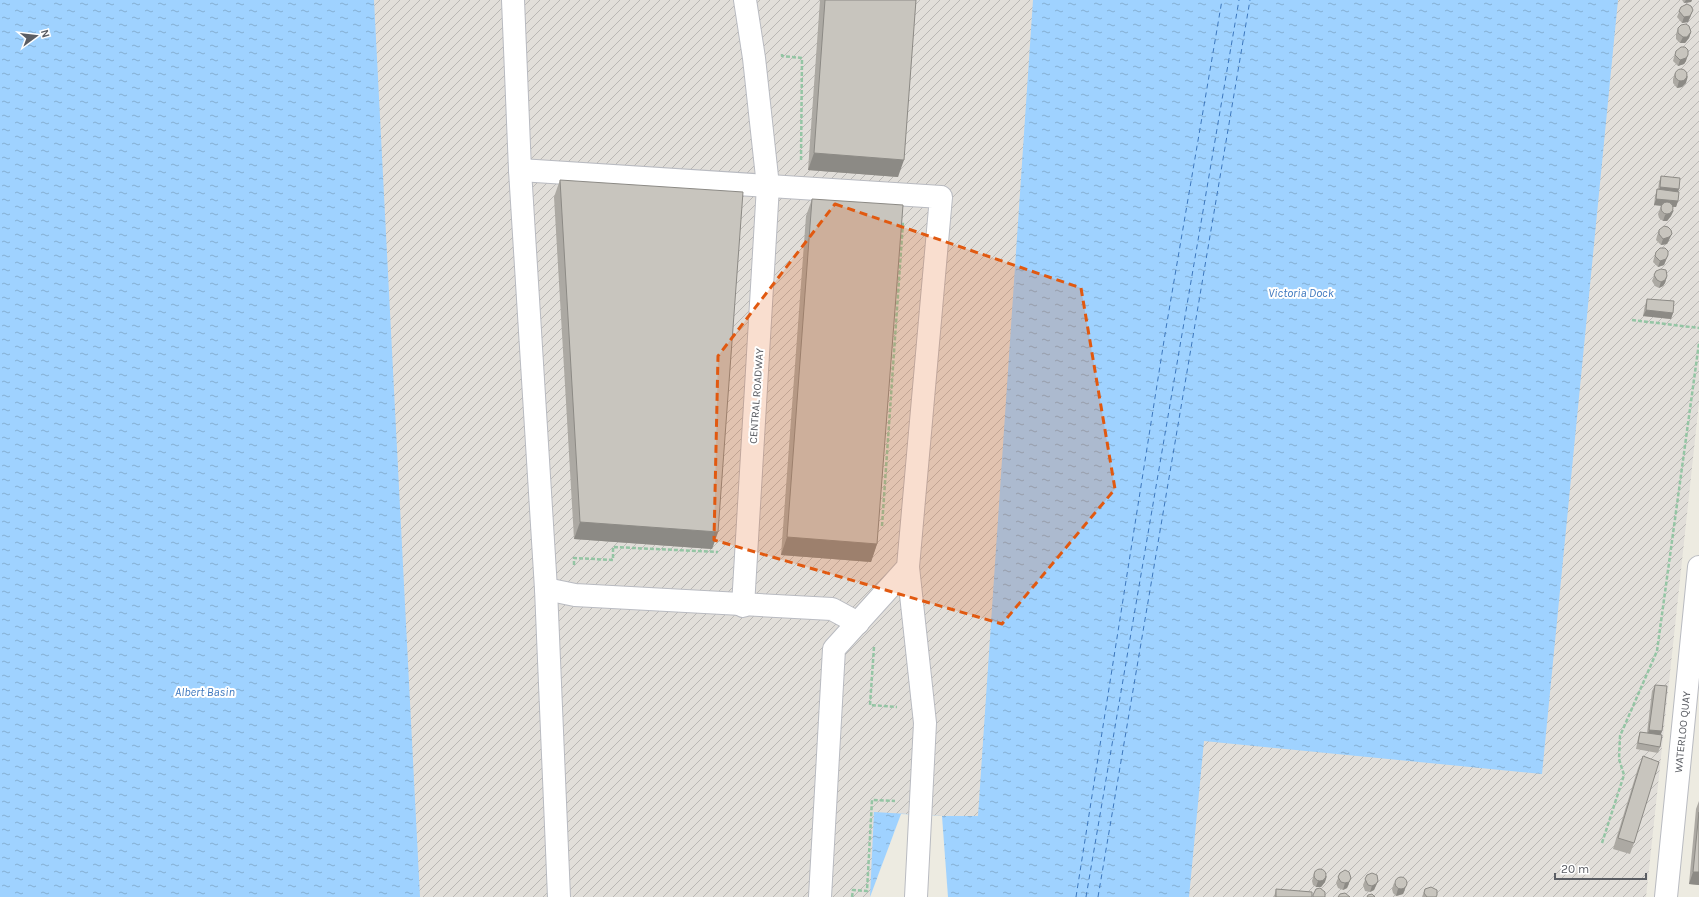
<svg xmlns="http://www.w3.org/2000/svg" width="1699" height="897" font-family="Karla,sans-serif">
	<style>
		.industrial { fill: url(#industrial-furrows) }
		.water { fill: url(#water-ripples) }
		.pier { fill: #edebe1 }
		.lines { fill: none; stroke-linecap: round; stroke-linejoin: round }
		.ferry { stroke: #3c77be; stroke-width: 1; stroke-dasharray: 5 4; stroke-linecap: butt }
		.minor-casing { stroke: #b9bbc1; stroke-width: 24 }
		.path { stroke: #94c5a4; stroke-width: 2.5; stroke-dasharray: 4 2; stroke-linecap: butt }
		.minor { stroke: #fff; stroke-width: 22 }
		.wall { fill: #aca9a3 }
		.shaded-wall { fill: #8c8a85 }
		.building { fill: #c8c5be; stroke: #8c8a85 }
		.marked { fill: #e15910; fill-opacity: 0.2; stroke: #e15910; stroke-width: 3; stroke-dasharray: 8 5; stroke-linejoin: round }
		.labels { text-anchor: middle; stroke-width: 4; stroke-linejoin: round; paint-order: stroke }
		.street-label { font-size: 11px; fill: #5a5d63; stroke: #fff }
		.water-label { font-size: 12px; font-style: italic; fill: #3c77be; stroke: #fff }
	</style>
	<defs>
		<pattern id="industrial-furrows" width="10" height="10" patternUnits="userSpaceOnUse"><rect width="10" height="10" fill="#e1ded9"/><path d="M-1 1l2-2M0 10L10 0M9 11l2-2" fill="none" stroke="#b9b7b4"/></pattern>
		<pattern id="water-ripples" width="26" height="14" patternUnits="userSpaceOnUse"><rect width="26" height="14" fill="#9fd2ff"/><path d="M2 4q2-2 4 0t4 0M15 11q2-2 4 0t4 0" fill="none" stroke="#85aed2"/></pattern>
	</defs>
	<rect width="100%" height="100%" fill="#edebe1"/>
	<!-- industrial -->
	<polygon class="industrial" points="0,0 1699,0 1699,402 1646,897 0,897"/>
	<!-- water -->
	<g class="water">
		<polygon points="0,0 374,0 420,897 0,897"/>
		<polygon points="1033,0 1618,0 1542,774 1204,741 1189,897 870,897 874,812 942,816 978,816"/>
	</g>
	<!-- pier -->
	<polygon class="pier" points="901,814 942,816 948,897 870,897"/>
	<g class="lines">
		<!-- ferry -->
		<g class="ferry">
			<polyline points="1076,897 1166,328 1222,0"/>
			<polyline points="1086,897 1239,0"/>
			<polyline points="1098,897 1250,0"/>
		</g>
		<defs>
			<g id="minor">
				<polyline points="513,0 520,170 546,589 559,897"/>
				<polyline points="520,170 941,197 908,567 834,649 820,897"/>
				<polyline points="908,567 925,723 916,897"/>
				<polyline points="546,589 575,595 832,609 858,623"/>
				<polyline points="743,606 768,186 754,58 745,0"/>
				<polyline points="1666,897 1699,567"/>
			</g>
		</defs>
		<!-- minor casing -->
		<use href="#minor" class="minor-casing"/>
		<!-- path -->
		<g class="path">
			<polyline points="782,54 782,56 802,58 801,162"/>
			<polyline points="1632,320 1699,328"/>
			<polyline points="882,526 903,222"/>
			<polyline points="574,565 574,558 613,560 613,547 718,552"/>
			<polyline points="874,647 870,705 897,707"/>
			<polyline points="1602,843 1624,775 1619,759 1620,736 1657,651 1699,343"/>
			<polyline points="852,897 853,890 867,891 872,800 895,801"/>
		</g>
		<!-- minor -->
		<use href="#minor" class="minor"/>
	</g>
	<!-- wall -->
	<g class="wall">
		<polygon points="820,0 916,0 898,177 808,170"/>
		<polygon points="1682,0 1692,0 1691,2 1684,3"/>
		<polygon points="1681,7 1691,16 1688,22 1682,23 1677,17"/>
		<polygon points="1678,28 1691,32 1689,38 1685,43 1680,43 1676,39 1676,34"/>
		<polygon points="1676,51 1686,61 1684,64 1678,66 1673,61 1674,57"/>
		<polygon points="1675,73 1686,83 1682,87 1677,88 1673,83 1673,79"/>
		<polygon points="1661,176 1678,192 1678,201 1676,207 1673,207 1671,216 1667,221 1663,221 1659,218 1658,214 1661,206 1654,205 1655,196 1657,189 1658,190 1659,182"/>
		<polygon points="560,180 718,532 712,549 574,539 554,197"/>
		<polygon points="812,199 877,544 871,562 781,555 806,216"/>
		<polygon points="1659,230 1669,240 1667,244 1661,245 1656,240 1657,236"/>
		<polygon points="1656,252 1668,255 1664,265 1658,267 1653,262 1654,258"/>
		<polygon points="1656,271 1667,276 1665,283 1663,286 1659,288 1655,286 1652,281"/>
		<polygon points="1647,299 1673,313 1671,319 1643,316 1645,305"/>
		<polygon points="1655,685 1662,731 1660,735 1660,747 1658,753 1636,749 1638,738 1640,732 1647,733 1652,691"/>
		<polygon points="1643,756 1634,843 1630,854 1613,849 1638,768"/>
		<polygon points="1699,801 1699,885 1689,884 1696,809"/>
		<polygon points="1315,870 1325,882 1321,887 1316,887 1313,885 1312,881"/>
		<polygon points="1340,873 1349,884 1347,888 1343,890 1338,888 1336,883"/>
		<polygon points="1367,875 1378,881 1374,890 1370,892 1365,891 1363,885"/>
		<polygon points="1394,883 1405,890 1403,894 1396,896 1393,893 1392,889"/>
		<polygon points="1276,889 1312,897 1274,897"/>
		<polygon points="1425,889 1436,897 1422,897"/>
	</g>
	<!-- shaded-wall -->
	<g class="shaded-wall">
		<polygon points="1686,0 1692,0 1691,2 1684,3"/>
		<polygon points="1693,10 1688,22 1682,23 1684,17"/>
		<polygon points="1691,32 1689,38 1685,43 1680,43 1683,37"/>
		<polygon points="1688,55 1686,61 1684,64 1678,66 1680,60"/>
		<polygon points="1688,76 1686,83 1682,87 1677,88 1679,81"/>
		<polygon points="814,153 904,160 898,177 808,170"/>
		<polygon points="1660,187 1679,189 1677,195 1658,193"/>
		<polygon points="1656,199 1678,201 1676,207 1654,205"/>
		<polygon points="1674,210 1671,216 1667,221 1663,221 1665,215"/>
		<polygon points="1672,234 1667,244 1661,245 1663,239"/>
		<polygon points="1668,255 1664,265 1658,267 1660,261"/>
		<polygon points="1667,276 1665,283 1663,286 1659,288 1661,282"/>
		<polygon points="1646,310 1673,313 1671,319 1643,316"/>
		<polygon points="580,522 718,532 712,549 574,539"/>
		<polygon points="787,537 877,544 871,562 781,555"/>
		<polygon points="1649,730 1662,731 1660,737 1647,736"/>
		<polygon points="1693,872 1699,872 1699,885 1689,884"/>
		<polygon points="1327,876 1325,882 1321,887 1316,887 1318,881"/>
		<polygon points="1351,878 1347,888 1343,890 1345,883"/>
		<polygon points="1378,881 1374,890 1370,892 1372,886"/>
		<polygon points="1407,884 1403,894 1396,896 1398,889"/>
	</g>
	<!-- building -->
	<g class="building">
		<polygon points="825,0 916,0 904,160 814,153"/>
		<polygon points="1687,4 1691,6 1693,10 1690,16 1684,17 1679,11 1681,7"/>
		<polygon points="1686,24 1689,26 1691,32 1687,37 1683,37 1678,33 1678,28 1681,25"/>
		<polygon points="1681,47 1685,47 1688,50 1688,55 1686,58 1680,60 1675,55 1676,51"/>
		<circle cx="1681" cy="75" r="6"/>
		<polygon points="1661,176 1680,178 1679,189 1660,187"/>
		<polygon points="560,180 743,192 718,532 580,522"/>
		<polygon points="1657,189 1679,192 1678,201 1656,199"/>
		<polygon points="812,199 903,205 877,544 787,537"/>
		<circle cx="1667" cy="208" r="6"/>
		<polygon points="1664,226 1668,227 1671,230 1672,234 1669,237 1663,239 1659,234 1659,230"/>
		<polygon points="1660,248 1665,248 1668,251 1668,255 1666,259 1660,261 1655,256 1656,252"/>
		<polygon points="1661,269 1666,270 1667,276 1665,280 1661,282 1657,280 1654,275 1656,271"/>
		<polygon points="1647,299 1674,301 1673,313 1646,310"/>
		<polygon points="1655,685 1667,686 1662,731 1649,730"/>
		<polygon points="1640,732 1662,735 1660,747 1638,743"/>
		<polygon points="1643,756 1659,762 1634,843 1618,838"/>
		<polygon points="1699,812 1699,872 1693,872"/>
		<circle cx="1320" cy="875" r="6"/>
		<polygon points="1345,870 1349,872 1351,878 1349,882 1345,883 1341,882 1338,877 1340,873"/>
		<polygon points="1372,873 1377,875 1378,881 1376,884 1372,886 1368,885 1365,879 1367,875"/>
		<circle cx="1401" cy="883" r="6"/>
		<polygon points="1431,887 1437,890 1437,895 1436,897 1427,897 1424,893 1425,889"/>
		<polygon points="1320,888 1325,892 1325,897 1313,897 1313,895 1316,889"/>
		<polygon points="1276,889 1312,892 1312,897 1276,897"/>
		<polygon points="1345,893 1350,897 1338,897 1340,894"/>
		<polygon points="1372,894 1375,897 1367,897 1368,895"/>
	</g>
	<!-- marked area -->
	<path class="marked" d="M835,204L1081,288L1115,489L1002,624L714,540L718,356Z"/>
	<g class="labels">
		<!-- street labels -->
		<g class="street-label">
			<text transform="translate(756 396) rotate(-86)" y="4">CENTRAL ROADWAY</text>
			<text transform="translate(1682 732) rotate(-84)" y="4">WATERLOO QUAY</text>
		</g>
		<!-- water labels -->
		<g class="water-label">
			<text x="1301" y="297">Victoria Dock</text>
			<text x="205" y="696">Albert Basin</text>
		</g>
	</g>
	<!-- north arrow -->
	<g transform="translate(36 36) rotate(75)" stroke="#ffffff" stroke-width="3" paint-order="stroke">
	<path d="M0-3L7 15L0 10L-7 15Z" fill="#5a5d63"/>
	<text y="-6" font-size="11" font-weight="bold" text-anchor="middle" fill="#5a5d63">N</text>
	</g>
	<!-- scale -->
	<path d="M1555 873v6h91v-6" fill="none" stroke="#5a5d63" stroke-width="2"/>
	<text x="1561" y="873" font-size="12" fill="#5a5d63" stroke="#ffffff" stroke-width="3" paint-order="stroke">20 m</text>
</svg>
